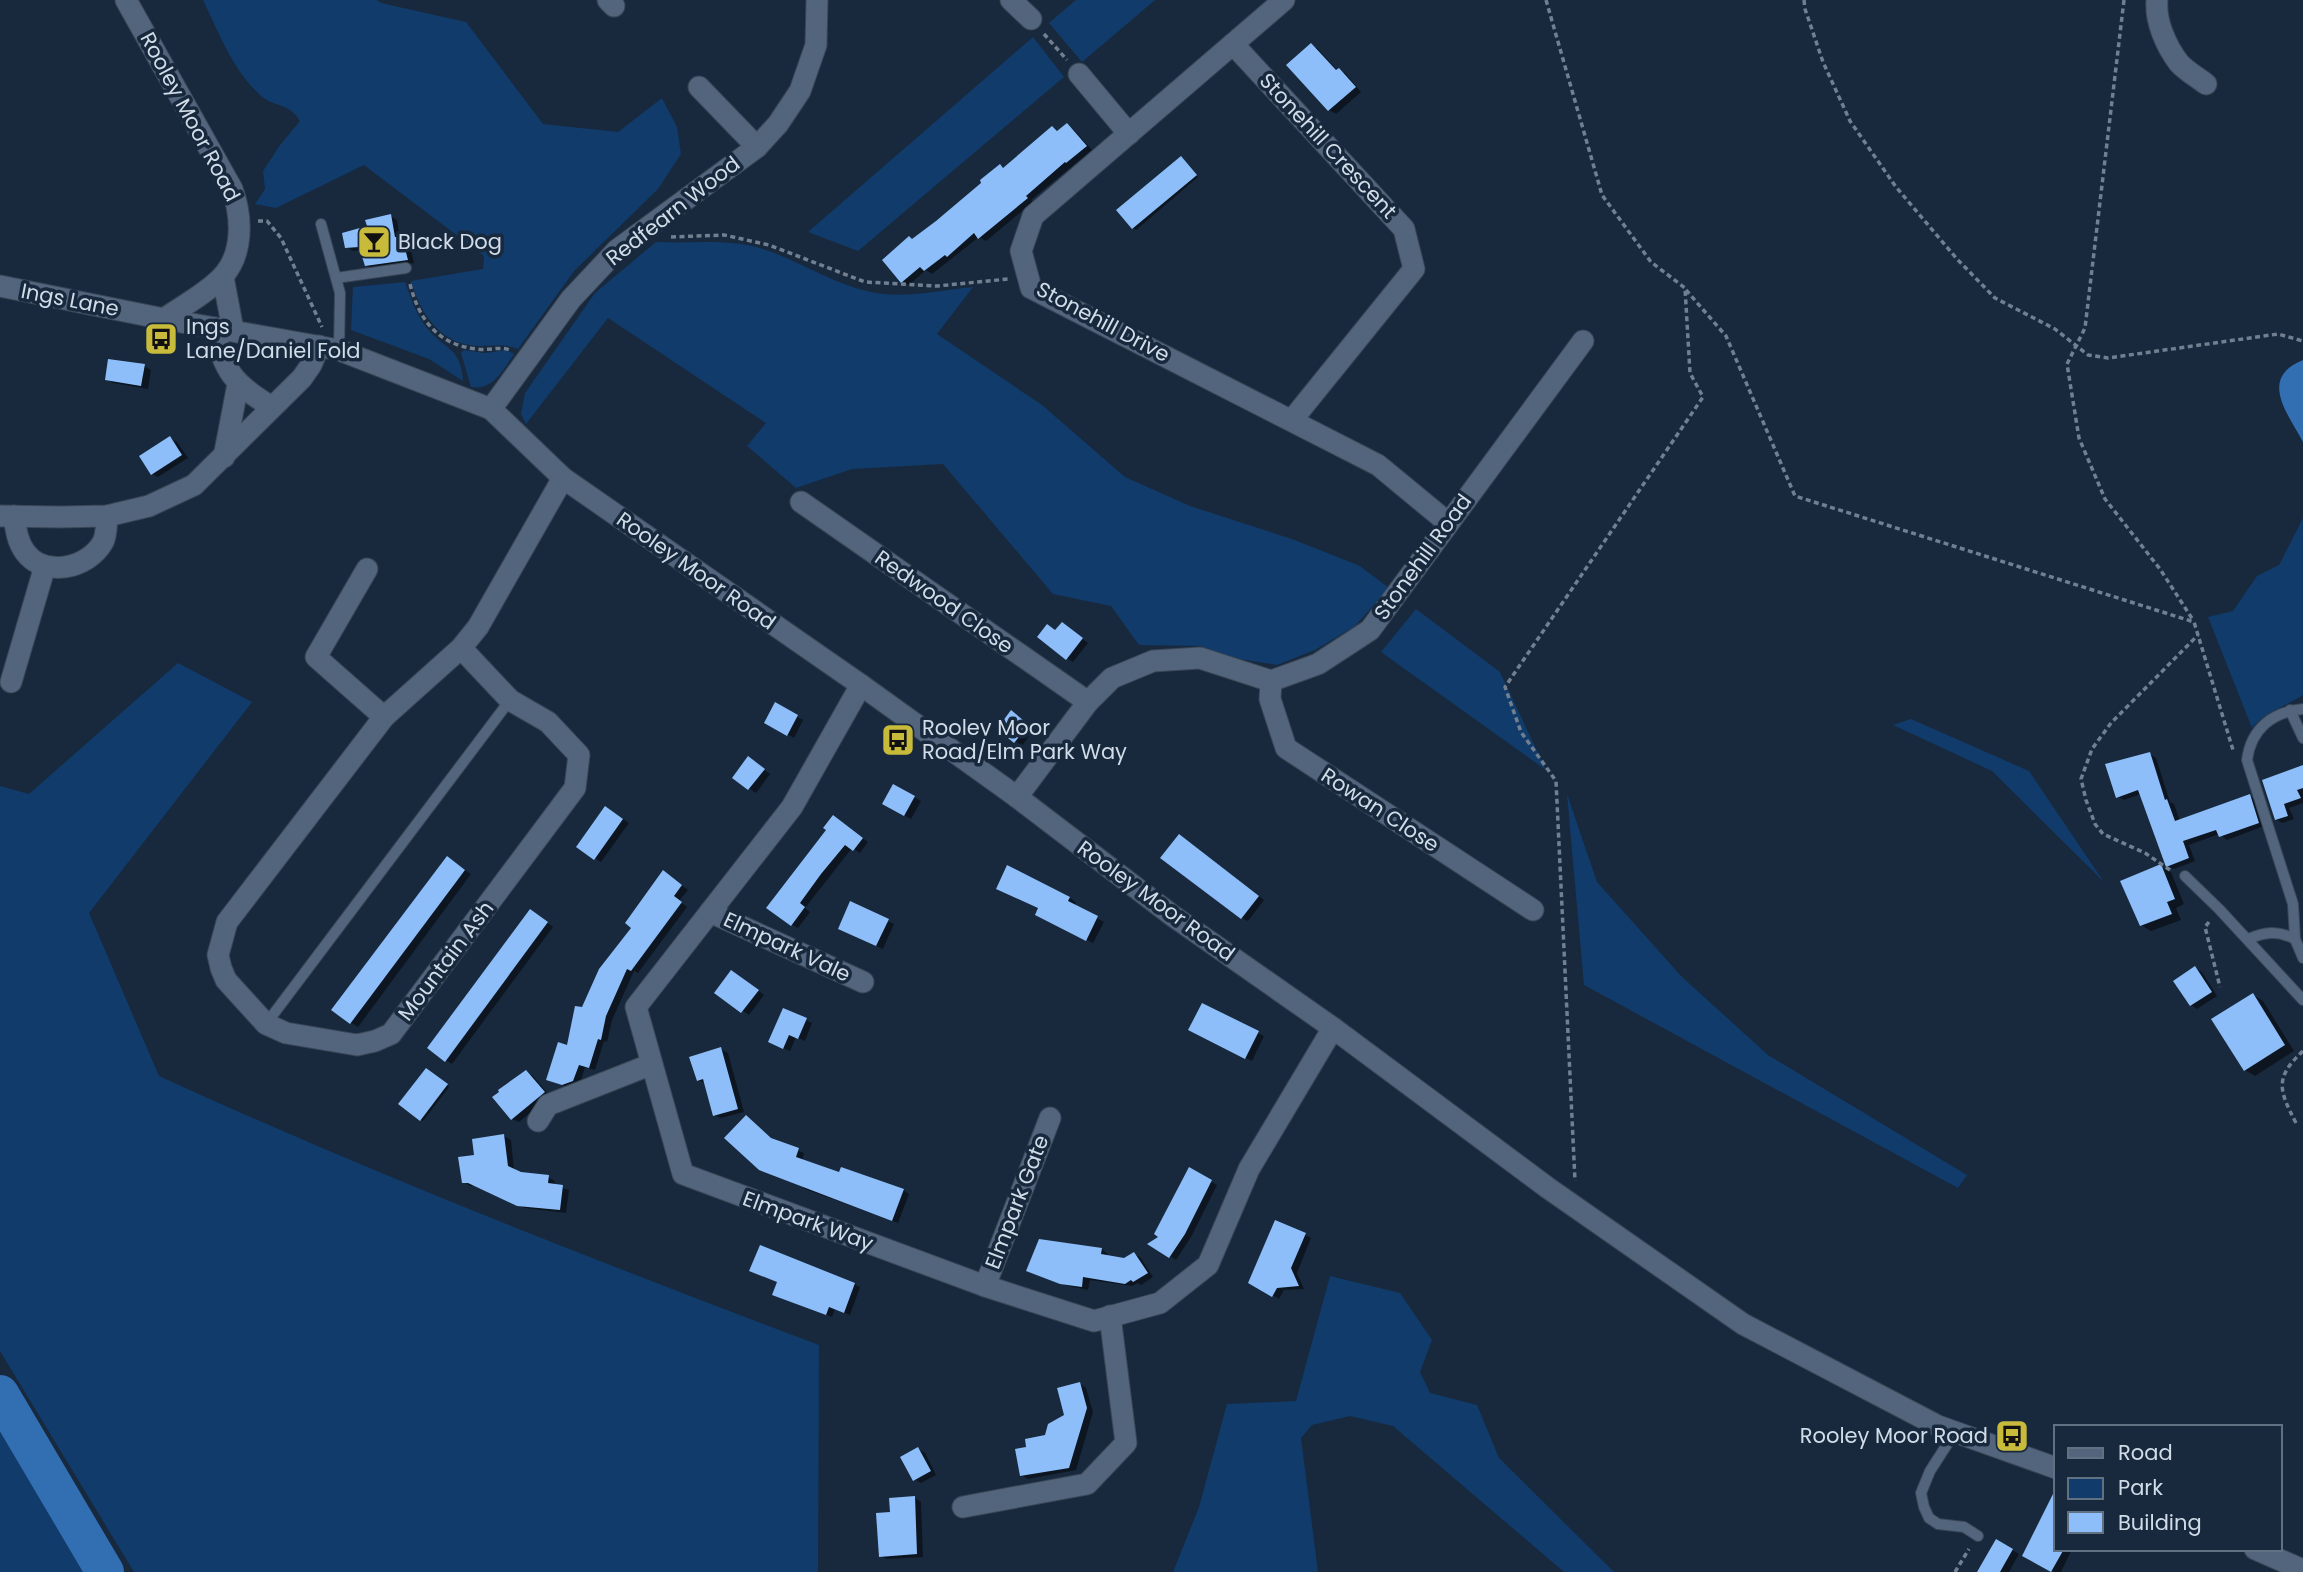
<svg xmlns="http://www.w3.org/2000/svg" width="2303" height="1572" font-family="Poppins,sans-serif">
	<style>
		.green { fill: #103b6a }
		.water { fill: #326eb2 }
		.shadow { fill: #0007 }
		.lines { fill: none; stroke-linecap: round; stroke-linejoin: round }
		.river { stroke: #326eb2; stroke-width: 38 }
		.building { fill: #8dbef9 }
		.lane-casing { stroke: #394656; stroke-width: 12 }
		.street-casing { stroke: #394656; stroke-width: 23 }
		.path { stroke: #717f90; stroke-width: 3.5; stroke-dasharray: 5 3.5; stroke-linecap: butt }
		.lane { stroke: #52657c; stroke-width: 10 }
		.street { stroke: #52657c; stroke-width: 21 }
		.labels { text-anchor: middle; stroke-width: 7; stroke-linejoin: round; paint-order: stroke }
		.street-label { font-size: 21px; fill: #d1dce9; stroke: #18293d }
		.poi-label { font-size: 21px; fill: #d1dce9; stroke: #18293d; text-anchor: start }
	</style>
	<rect width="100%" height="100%" fill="#18293d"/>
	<!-- green -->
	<g class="green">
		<path d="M203,0H377L381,3L466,22L543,124L618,132L662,98L677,127L681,154L658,189L574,271L518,349C504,344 495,346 481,346C441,346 421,315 411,281L483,269L484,256L364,165L276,208L255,204L265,189L263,171L280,145L300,121C289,102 274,108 260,95C232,69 219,33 203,0Z"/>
		<polygon points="1076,0 1155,0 1082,62 1049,23"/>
		<polygon points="1033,37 1064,77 858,251 808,232"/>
		<path d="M656,242C692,244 728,238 763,249C803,262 840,289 883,294C912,297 944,290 973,287L937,334L1042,405L1125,477L1190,506L1292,539L1360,566L1389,588L1355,626L1315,650L1277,665L1240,659L1200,646L1139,645L1111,606L1053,594L943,464L852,469L796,488L747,446L766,423L608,318L526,424L521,414L525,393L595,293Z"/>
		<path d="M405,282C411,299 416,314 427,328C444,350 461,346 463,381L429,359L351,330L353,287Z"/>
		<path d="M464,350L485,353L506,350L514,354C503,370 493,391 471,387L461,353Z"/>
		<path d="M2303,518V695C2286,706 2265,712 2252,728L2208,617L2233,611L2257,576L2279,565Z"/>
		<polygon points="1416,609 1500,672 1546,770 1381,652"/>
		<path d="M178,663L252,702L89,913L159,1076C375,1175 597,1261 819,1345L818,1572H134L0,1351V786L29,794Z"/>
		<polygon points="1911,719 2029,771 2104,882 1992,771 1893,725"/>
		<polygon points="1567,794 1597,882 1682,977 1768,1055 1967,1175 1958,1188 1584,985"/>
		<polygon points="1330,1276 1400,1293 1432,1340 1420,1372 1430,1393 1477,1405 1499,1458 1614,1572 1564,1572 1393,1426 1350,1416 1312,1425 1301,1438 1318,1572 1173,1572 1199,1507 1227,1404 1296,1401"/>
		<polygon points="0,1413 94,1572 0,1572"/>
	</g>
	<!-- water -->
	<path class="water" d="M2303,360V442C2288,414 2258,378 2303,360Z"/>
	<!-- shadow -->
	<g class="shadow">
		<polygon points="1311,45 1318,49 1338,71 1345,73 1361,92 1336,114 1329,110"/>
		<polygon points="1067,125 1073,129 1092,150 1031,200 1033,202 986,241 979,237 932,274 926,270 909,285 902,281 913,240 984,183 1000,166 1004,168 1053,128 1059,131"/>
		<polygon points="1183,159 1198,177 1136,230 1133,228"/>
		<polygon points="390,216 397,220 400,239 409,242 414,263 373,269 366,265 362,250 353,251 347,247"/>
		<polygon points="144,366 151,370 148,389 113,383 107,379"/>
		<polygon points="170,438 177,442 188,458 158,477 152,474"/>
		<polygon points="1068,628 1088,643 1073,662 1067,658 1056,631"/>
		<polygon points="776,705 803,720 794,738 766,722"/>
		<polygon points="1018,716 1034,729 1022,746 999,729"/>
		<polygon points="2150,754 2156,758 2170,802 2174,804 2180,821 2249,796 2256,800 2264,826 2227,840 2219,834 2189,845 2195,861 2174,869 2167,866 2141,794 2124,800 2118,797"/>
		<polygon points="754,762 770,774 756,793 734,778"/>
		<polygon points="2303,767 2303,803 2289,808 2294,819 2282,823 2276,819"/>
		<polygon points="894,786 921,801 911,819 884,804"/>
		<polygon points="612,812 629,823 601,862 595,858"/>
		<polygon points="840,821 868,842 860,853 852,848 805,908 810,912 798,928 792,925 828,830"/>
		<polygon points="1185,839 1264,900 1248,921 1242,918"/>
		<polygon points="453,862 471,874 358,1027 351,1023 334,1010"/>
		<polygon points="2160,866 2171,872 2184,904 2176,908 2181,920 2151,931 2141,925"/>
		<polygon points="1008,868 1070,898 1076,902 1074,906 1104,922 1093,943 1037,914 1040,908"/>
		<polygon points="670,876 688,890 679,901 687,907 638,973 634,971 612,1020 607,1042 604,1041 595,1070 585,1067 580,1084 570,1088 548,1080 568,1047 583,1009"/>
		<polygon points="851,904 894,924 883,949 846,931"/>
		<polygon points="537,915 553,927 452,1064 446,1060"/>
		<polygon points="2195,968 2202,972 2217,996 2197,1009 2191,1005"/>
		<polygon points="738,975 764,995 749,1015 716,992"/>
		<polygon points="2253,995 2263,1001 2294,1051 2255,1076 2245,1070"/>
		<polygon points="806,1020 812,1023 805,1041 796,1037 790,1051 776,1045"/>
		<polygon points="1196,1033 1258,1033 1264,1036 1252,1061"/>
		<polygon points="721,1049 728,1053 744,1112 721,1118 714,1115 705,1083 698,1080"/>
		<polygon points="426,1070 449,1087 423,1121 400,1104"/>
		<polygon points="526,1072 533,1076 550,1096 519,1122 512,1119"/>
		<polygon points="504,1136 511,1140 514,1171 548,1177 555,1181 554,1185 569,1190 566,1213 525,1208 476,1185 470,1186 464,1182 476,1157"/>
		<polygon points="775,1142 804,1153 802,1161 840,1175 903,1190 909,1194 898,1223 805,1189 799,1184 760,1169"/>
		<polygon points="1189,1170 1217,1185 1191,1237 1176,1260 1150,1244 1161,1237"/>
		<polygon points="1305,1235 1311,1238 1297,1273 1304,1289 1284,1290 1279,1299 1251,1282"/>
		<polygon points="1101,1249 1107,1253 1107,1256 1125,1259 1134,1254 1140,1257 1153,1277 1141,1285 1138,1283 1132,1286 1090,1280 1088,1290 1068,1286 1035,1273"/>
		<polygon points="854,1284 860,1287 850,1315 835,1309 832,1317 774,1295"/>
		<polygon points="1080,1384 1086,1388 1093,1412 1076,1470 1028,1479 1022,1475 1028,1449 1047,1437 1066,1416"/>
		<polygon points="918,1449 925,1453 936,1475 921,1483 914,1479"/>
		<polygon points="915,1498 921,1502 923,1557 887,1559 880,1556 892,1513"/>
		<polygon points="2052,1501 2056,1503 2056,1549 2072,1549 2061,1572 2055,1572 2024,1555"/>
		<polygon points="1997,1541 2019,1554 2009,1572 1989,1572"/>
	</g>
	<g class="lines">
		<!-- river -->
		<polyline class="river" points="0,1394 105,1572"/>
	</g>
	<!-- building -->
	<g class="building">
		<polygon points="1311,43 1336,70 1339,68 1356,87 1328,111 1286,65"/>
		<polygon points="1067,123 1087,146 1066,163 1065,162 1026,196 1028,198 978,239 974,233 947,257 945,255 924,271 920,267 901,283 882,260 909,236 912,239 936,221 981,183 980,180 1000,164 1003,168 1052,126 1057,131"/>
		<polygon points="1181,156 1197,175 1132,229 1116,210"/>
		<polygon points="391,214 395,237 402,237 408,260 365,266 359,247 345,248 342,233 367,226 365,220"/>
		<polygon points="108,359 145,364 141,386 105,380"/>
		<polygon points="170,436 182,455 151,475 139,456"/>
		<polygon points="1062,622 1083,638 1066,660 1037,637 1047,624 1055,630"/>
		<polygon points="775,702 798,715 787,736 764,723"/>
		<polygon points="1011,710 1029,725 1014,743 997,729"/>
		<polygon points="2150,752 2165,800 2167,799 2175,821 2250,794 2259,823 2219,837 2216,830 2183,841 2189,858 2166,867 2138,790 2116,798 2105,764"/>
		<polygon points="748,756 765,769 748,790 732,778"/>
		<polygon points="2303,765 2303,788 2297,790 2301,798 2284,804 2288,816 2275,820 2262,780"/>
		<polygon points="893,784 915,796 904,816 882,804"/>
		<polygon points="605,806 623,819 594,860 576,847"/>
		<polygon points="833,815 863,838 853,851 845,845 821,874 800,903 805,907 791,926 766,908 826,830 823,828"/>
		<polygon points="1179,834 1259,896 1241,919 1160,858"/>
		<polygon points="447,856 465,870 350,1024 331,1010"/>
		<polygon points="2161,864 2175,899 2167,902 2172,914 2140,926 2120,881"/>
		<polygon points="1007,865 1070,897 1068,901 1098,916 1086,941 1035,915 1038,908 996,889"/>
		<polygon points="663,870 682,885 674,896 682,902 631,971 627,969 606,1016 601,1040 598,1039 589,1068 579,1065 573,1081 562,1085 546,1080 558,1042 567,1045 575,1006 582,1007 599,969 631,928 625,923"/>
		<polygon points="850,901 889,919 876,946 838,929"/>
		<polygon points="530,909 548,922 445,1062 427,1048"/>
		<polygon points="2195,966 2212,992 2190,1006 2173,981"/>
		<polygon points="731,970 759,990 741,1013 714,993"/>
		<polygon points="2253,993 2285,1045 2244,1071 2211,1019"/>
		<polygon points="1202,1003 1259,1031 1245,1059 1188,1030"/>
		<polygon points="783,1008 807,1018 798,1039 789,1035 783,1049 768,1042"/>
		<polygon points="721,1047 738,1109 713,1116 703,1079 697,1081 689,1057"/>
		<polygon points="426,1068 448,1084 420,1121 398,1104"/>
		<polygon points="526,1070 545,1092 511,1120 492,1097 499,1092 498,1090"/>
		<polygon points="746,1115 771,1138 799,1148 796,1157 839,1172 841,1167 904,1189 892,1221 759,1170 724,1138"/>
		<polygon points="504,1134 508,1166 521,1172 549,1175 548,1183 563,1185 560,1210 517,1206 468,1183 462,1183 458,1157 474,1155 472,1139"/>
		<polygon points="1189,1167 1212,1180 1185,1234 1169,1258 1147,1244 1158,1237 1154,1234"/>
		<polygon points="1275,1220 1306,1233 1291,1268 1299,1286 1277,1288 1272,1297 1248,1283"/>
		<polygon points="1039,1239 1102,1248 1101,1254 1124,1258 1134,1252 1148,1273 1133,1282 1131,1280 1125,1284 1083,1277 1082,1287 1060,1284 1026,1271"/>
		<polygon points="760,1245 855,1283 844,1313 829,1307 826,1315 772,1295 777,1282 749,1271"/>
		<polygon points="1080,1382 1087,1408 1069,1468 1020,1476 1015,1449 1026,1447 1025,1439 1045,1435 1048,1424 1064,1415 1057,1388"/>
		<polygon points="918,1447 931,1471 913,1481 900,1457"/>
		<polygon points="2056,1488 2056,1549 2064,1549 2051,1572 2022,1556"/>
		<polygon points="915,1496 917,1554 879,1557 876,1513 890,1512 889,1498"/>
		<polygon points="1996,1539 2013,1549 2000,1572 1977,1572"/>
	</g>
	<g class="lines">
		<defs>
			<g id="lane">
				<polyline points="321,224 340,293 339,350"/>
				<polyline points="336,278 406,268"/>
				<path d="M2303,709C2272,712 2251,729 2247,760L2293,904L2295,939L2303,958"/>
				<polyline points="2290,710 2303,738"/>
				<polyline points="2185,876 2219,909 2303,1000"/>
				<path d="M2248,939C2265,932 2277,930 2295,939"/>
				<polyline points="266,1024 510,700"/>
				<polyline points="1955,1432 1930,1471 1921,1493 1924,1507 1929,1518 1938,1524 1964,1527 1978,1536"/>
			</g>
			<g id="street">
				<path d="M126,0L232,189C242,216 244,254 222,277C206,294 182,306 164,319"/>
				<polyline points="608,0 614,6"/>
				<polyline points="1011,0 1031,19"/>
				<polyline points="1284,0 1033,216 1021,251 1031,288 1378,465 1447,522"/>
				<path d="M2157,0C2155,21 2166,46 2179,63C2186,71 2197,77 2206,84"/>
				<polyline points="1233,44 1404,229 1414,269 1292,420"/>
				<polyline points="1079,74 1129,134"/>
				<polyline points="699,87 757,147"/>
				<polyline points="223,277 233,330"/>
				<polyline points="0,286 164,319 339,350 491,409 563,478 861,685 1017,797 1173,916 1333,1028 1548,1188 1743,1324 1938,1426 2056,1468"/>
				<path d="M215,328C222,371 236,386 272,407"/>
				<polyline points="491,409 571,299 617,250 757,147 778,124 800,91 816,45 817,0"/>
				<polyline points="224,457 238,384"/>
				<polyline points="801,502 1088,702"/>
				<polyline points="0,516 60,517 107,516 149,506 194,485 302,378 311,365 319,346"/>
				<path d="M14,516C16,529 17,541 25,552C44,578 88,569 103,542C107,534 106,525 107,516"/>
				<polyline points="367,569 316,657 384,717"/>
				<polyline points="461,648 510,700 548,722 579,755 575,788 391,1034 375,1041 357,1045 286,1033 266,1024 226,980 221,968 218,955 227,922 384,717 461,648 478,627 563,478"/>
				<polyline points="1271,681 1270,699 1286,748 1533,910"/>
				<polyline points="11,682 45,566"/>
				<polyline points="861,685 792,807 636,1007 683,1174 985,1286 1094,1321 1160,1303 1208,1265 1249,1169 1333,1028"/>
				<polyline points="1017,797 1088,702 1112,678 1153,661 1200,658 1271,681 1318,664 1370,630 1583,341"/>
				<polyline points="710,912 863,982"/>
				<polyline points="538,1121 548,1105 652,1064"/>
				<polyline points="985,1286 1050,1118"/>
				<polyline points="963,1507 1087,1484 1126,1443 1110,1316"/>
				<polyline points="2255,1549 2303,1570"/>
			</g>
		</defs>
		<!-- lane casing -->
		<use href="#lane" class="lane-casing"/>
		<!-- street casing -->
		<use href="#street" class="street-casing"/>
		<!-- path -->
		<g class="path">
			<polyline points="1546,0 1602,195 1651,262 1685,288 1690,373 1703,397 1505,687 1521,732 1556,781 1575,1181"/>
			<polyline points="1804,0 1805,9 1823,62 1850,121 1896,187 1957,259 1995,298 2055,329 2088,355 2108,358 2278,334 2303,341"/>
			<polyline points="2124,0 2085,328 2067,364 2079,438 2105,499 2160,569 2193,620"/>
			<polyline points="1044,34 1067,60"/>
			<polyline points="258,221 267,221 281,238 322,327"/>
			<polyline points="671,237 724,235 769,245 865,282 937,286 1008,279"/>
			<path d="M410,284C419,320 438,345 477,349C488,351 499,346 510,350"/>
			<polyline points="1686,290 1726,336 1795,496 2194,622 2233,750"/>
			<polyline points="2170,870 2145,853 2103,834 2095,824 2086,800 2081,779 2092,749 2111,723 2198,635"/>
			<polyline points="2209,922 2205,927 2220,987"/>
			<path d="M2296,1123C2279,1090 2274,1078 2303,1051"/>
			<polyline points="1955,1572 1969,1549"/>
		</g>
		<!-- lane -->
		<use href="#lane" class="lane"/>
		<!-- street -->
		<use href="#street" class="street"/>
	</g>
	<!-- icons -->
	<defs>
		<symbol id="bar-square" viewBox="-11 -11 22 22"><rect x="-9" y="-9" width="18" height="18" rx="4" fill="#c8bb3b" stroke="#18293d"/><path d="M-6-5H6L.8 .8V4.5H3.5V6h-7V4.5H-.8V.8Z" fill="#111"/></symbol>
		<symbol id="bus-square" viewBox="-11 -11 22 22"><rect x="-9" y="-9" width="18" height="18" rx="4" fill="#c8bb3b" stroke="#18293d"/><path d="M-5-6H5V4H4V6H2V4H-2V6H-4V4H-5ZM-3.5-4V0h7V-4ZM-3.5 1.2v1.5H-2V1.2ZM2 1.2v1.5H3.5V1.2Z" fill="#111"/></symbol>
	</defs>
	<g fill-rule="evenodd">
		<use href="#bar-square" x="355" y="223" width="38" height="38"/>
		<use href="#bus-square" x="142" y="320" width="38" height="38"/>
		<use href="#bus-square" x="879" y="721" width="38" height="38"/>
		<use href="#bus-square" x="1993" y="1417" width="38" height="38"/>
	</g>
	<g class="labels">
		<!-- street labels -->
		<g class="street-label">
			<text transform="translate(190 117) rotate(62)" y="7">Rooley Moor Road</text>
			<text transform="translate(1328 146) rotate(47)" y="7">Stonehill Crescent</text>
			<text transform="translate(673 211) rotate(-38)" y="7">Redfearn Wood</text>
			<text transform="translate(70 300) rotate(11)" y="7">Ings Lane</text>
			<text transform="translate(1103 322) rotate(28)" y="7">Stonehill Drive</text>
			<text transform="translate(1423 557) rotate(-54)" y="7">Stonehill Road</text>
			<text transform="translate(696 571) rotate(35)" y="7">Rooley Moor Road</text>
			<text transform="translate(944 602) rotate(35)" y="7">Redwood Close</text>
			<text transform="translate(1380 810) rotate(33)" y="7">Rowan Close</text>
			<text transform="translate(1156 901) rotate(36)" y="7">Rooley Moor Road</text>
			<text transform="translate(787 947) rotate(25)" y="7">Elmpark Vale</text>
			<text transform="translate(446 961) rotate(-53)" y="7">Mountain Ash</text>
			<text transform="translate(1017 1202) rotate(-69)" y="7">Elmpark Gate</text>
			<text transform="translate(808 1221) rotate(20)" y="7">Elmpark Way</text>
		</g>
		<!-- poi labels -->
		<g class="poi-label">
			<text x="398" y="249">Black Dog</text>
			<text x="186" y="334">Ings<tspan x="186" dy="24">Lane/Daniel Fold</tspan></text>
			<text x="922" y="735">Rooley Moor<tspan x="922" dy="24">Road/Elm Park Way</tspan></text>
			<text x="1988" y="1443" text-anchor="end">Rooley Moor Road</text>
		</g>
	</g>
	<!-- legend -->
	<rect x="2054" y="1425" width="228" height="126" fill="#18293d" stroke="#627182" stroke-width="2"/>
	<rect x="2068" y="1448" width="35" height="10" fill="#52657c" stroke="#627182" stroke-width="2"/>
	<text x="2118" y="1460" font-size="21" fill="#d1dce9">Road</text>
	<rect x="2068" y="1478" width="35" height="21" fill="#103b6a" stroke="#627182" stroke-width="2"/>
	<text x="2118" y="1495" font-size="21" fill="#d1dce9">Park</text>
	<rect x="2068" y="1512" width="35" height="21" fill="#8dbef9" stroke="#627182" stroke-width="2"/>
	<text x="2118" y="1530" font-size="21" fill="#d1dce9">Building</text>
</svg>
